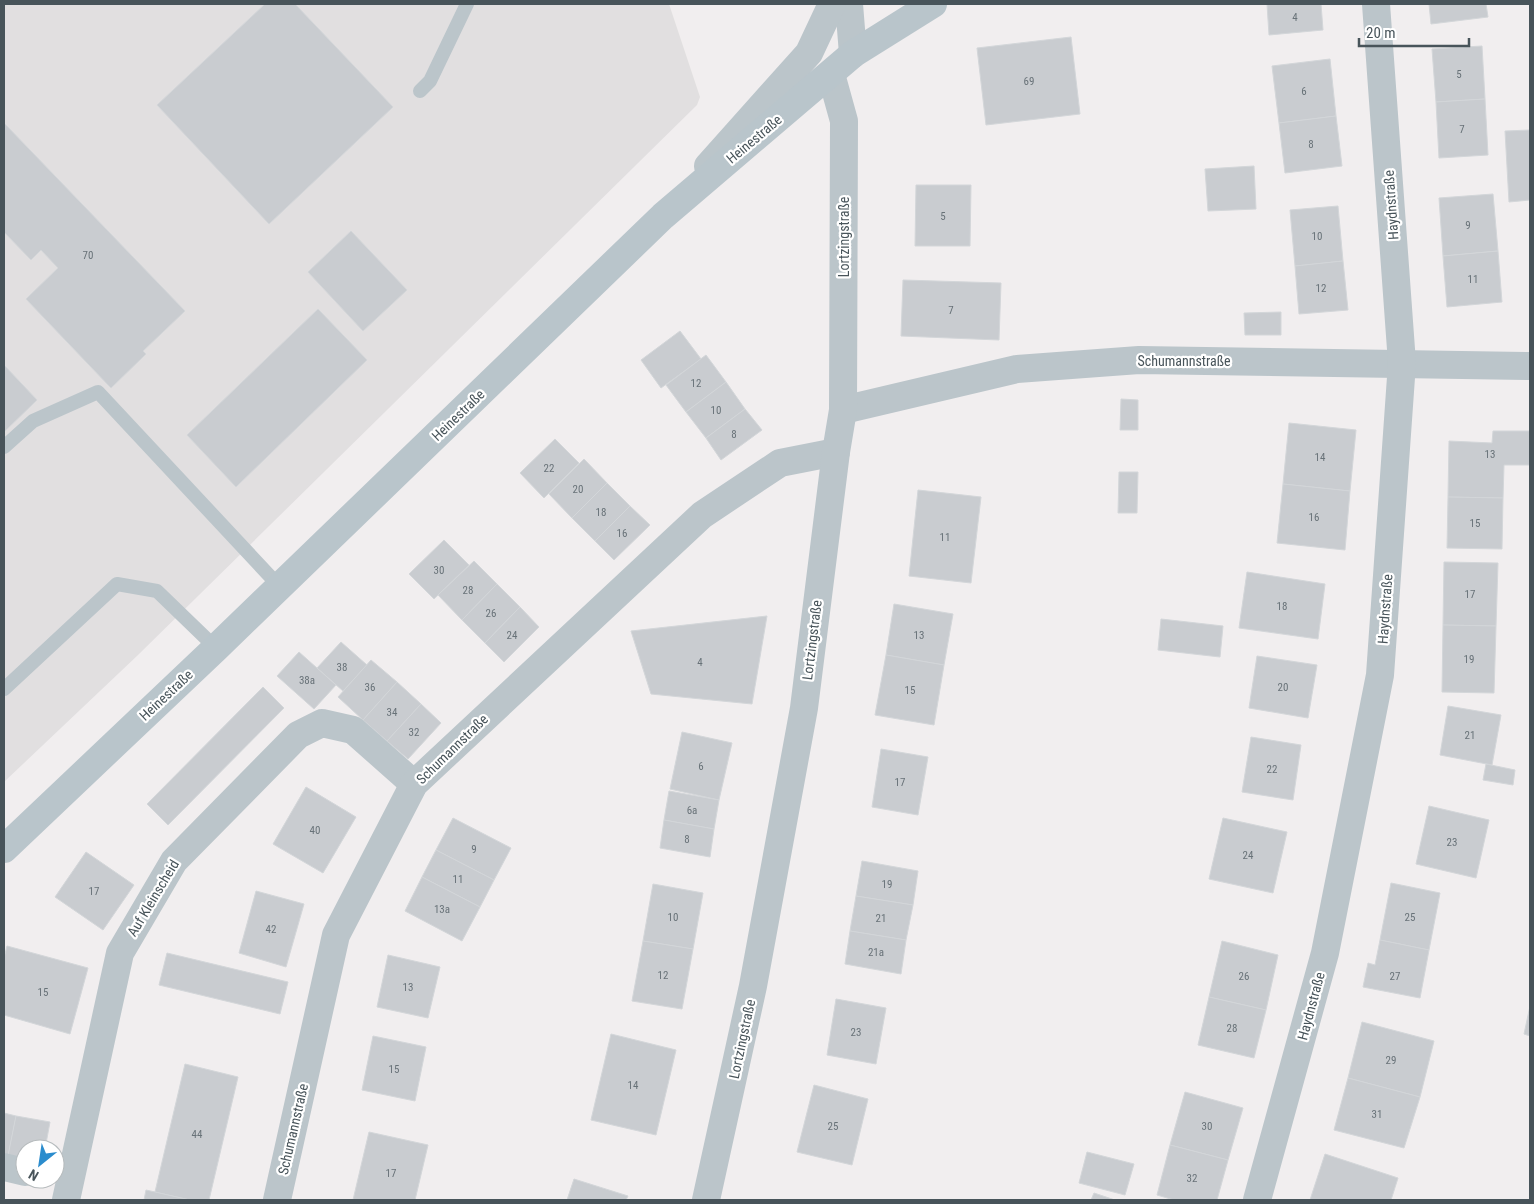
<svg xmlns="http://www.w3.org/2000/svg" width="1534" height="1204" font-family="'Roboto Condensed',sans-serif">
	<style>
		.education { fill: #e1dfe0 }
		.building { fill: #c9ccd0; stroke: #d3d6d9 }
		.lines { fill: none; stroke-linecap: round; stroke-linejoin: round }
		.lane { stroke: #bbc5ca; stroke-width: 14 }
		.street { stroke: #bbc5ca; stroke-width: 28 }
		.secondary { stroke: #b9c5cb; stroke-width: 28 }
		.labels { text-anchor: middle; stroke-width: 4.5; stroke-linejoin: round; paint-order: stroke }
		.number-label { font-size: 11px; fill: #687278 }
		.street-label { font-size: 14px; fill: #48545a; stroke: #fff }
	</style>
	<rect width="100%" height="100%" fill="#f1eeef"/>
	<!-- education -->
	<polygon class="education" points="4,4 669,4 700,97 697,105 138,655 4,782"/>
	<!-- building -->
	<g class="building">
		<polygon points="265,4 295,4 393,107 269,224 157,105"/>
		<polygon points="1267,4 1321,4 1323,30 1269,35"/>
		<polygon points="1429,4 1486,4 1488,17 1431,24"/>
		<polygon points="1071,37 1080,114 986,125 977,48"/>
		<polygon points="1482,46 1485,99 1436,102 1432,49"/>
		<polygon points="1330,59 1336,116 1279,123 1272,66"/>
		<polygon points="1485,99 1488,155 1439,158 1436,102"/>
		<polygon points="1336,116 1342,166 1285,173 1279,123"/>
		<polygon points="4,123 185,311 143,351 146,354 111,388 26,299 58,268 41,250 31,260 4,232"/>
		<polygon points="1530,130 1530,200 1509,202 1505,131"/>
		<polygon points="1254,166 1256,209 1208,211 1205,169"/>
		<polygon points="916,185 971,185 970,246 915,246"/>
		<polygon points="1493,194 1498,251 1443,256 1439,198"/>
		<polygon points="1338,206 1343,261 1295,266 1290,210"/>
		<polygon points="351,231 407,290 363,331 308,272"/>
		<polygon points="1498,251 1502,302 1447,307 1443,256"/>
		<polygon points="1343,261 1348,310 1299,314 1295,266"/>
		<polygon points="903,280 1001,283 999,340 901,336"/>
		<polygon points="318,309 367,360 236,487 187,435"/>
		<polygon points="1281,312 1281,335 1245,335 1244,313"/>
		<polygon points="680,331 701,359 661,388 641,360"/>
		<polygon points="706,355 726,382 686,412 666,385"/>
		<polygon points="4,365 37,400 4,432"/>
		<polygon points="726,382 745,409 706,438 686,412"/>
		<polygon points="1121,399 1138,400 1138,430 1120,430"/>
		<polygon points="745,409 762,430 721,460 706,438"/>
		<polygon points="1289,423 1356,430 1350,491 1283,484"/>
		<polygon points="1493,431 1530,431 1530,465 1504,465 1503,498 1448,497 1449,441 1492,443"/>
		<polygon points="555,439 579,463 544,498 520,473"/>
		<polygon points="584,459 607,483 572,518 549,494"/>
		<polygon points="1119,472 1138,472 1137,513 1118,513"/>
		<polygon points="607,483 630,506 595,541 572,518"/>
		<polygon points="1283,484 1350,491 1345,550 1277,543"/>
		<polygon points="918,490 981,497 971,583 909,576"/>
		<polygon points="1448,497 1503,498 1502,549 1447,548"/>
		<polygon points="630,506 650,525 614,560 595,541"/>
		<polygon points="444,540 469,565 434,599 409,574"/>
		<polygon points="474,561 497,584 462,620 438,595"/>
		<polygon points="1444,562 1498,563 1496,626 1443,625"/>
		<polygon points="1247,572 1325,584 1318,639 1239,628"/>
		<polygon points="497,584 520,607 485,643 462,620"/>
		<polygon points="894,604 953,614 944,665 886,655"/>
		<polygon points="520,607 539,627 504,662 485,643"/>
		<polygon points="767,616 752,704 651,694 631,631"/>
		<polygon points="1161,619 1223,626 1220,657 1158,650"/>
		<polygon points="1443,625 1496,626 1494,693 1442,692"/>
		<polygon points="341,642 367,665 343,691 317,668"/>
		<polygon points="299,652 336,685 314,709 277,676"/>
		<polygon points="886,655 944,665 934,725 875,715"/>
		<polygon points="1257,656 1317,665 1308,718 1249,708"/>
		<polygon points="371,660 397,682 363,720 338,697"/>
		<polygon points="397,682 421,704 387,741 363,720"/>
		<polygon points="263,687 284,708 168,825 147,804"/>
		<polygon points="421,704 441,723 408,759 387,741"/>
		<polygon points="1448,706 1501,715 1492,765 1440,755"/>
		<polygon points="682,732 732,743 719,800 670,789"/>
		<polygon points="1251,737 1301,745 1293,800 1242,792"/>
		<polygon points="881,749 928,757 918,815 872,807"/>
		<polygon points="1486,764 1515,770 1513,785 1483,780"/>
		<polygon points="306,787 356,817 323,873 273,844"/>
		<polygon points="669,791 719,800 714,829 664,820"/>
		<polygon points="1429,806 1489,820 1476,878 1416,864"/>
		<polygon points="453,818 511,848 494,880 436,850"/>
		<polygon points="1223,818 1287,832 1273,893 1209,879"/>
		<polygon points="664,820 714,829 710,857 660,848"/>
		<polygon points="436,850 494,880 480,907 422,877"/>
		<polygon points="86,852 134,885 103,930 55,897"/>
		<polygon points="862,861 918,871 913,905 856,896"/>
		<polygon points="422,877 480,907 462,941 405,911"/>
		<polygon points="1391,883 1440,893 1429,950 1380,940"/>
		<polygon points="653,884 703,893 693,949 643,941"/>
		<polygon points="256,891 304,904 286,967 239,953"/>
		<polygon points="856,896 913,905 906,940 850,931"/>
		<polygon points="850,931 906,940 901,974 845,964"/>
		<polygon points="1380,940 1429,950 1420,998 1363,987 1368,963 1375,965"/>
		<polygon points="643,941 693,949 682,1009 632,1001"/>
		<polygon points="1222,941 1278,955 1266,1010 1209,997"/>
		<polygon points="7,946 88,968 70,1034 4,1015 4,958"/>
		<polygon points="167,953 288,982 280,1014 159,985"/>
		<polygon points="388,955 440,967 428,1018 377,1007"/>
		<polygon points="1209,997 1266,1010 1254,1058 1198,1045"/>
		<polygon points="836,999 886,1008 876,1064 827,1055"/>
		<polygon points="1530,1006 1530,1036 1524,1034"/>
		<polygon points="1362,1022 1434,1041 1420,1097 1348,1078"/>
		<polygon points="611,1034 676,1050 656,1135 591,1120"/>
		<polygon points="373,1036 426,1047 415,1101 362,1090"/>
		<polygon points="185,1064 238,1077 209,1200 190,1200 155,1192"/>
		<polygon points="1348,1078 1420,1097 1404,1148 1334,1130"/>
		<polygon points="814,1085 868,1099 852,1165 797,1152"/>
		<polygon points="1185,1092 1243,1108 1228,1160 1170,1145"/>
		<polygon points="4,1113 16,1116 8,1156 4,1155"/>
		<polygon points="16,1116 50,1122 45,1149 25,1149 25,1160 8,1156"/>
		<polygon points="369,1132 428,1145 415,1200 353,1200"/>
		<polygon points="1170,1145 1228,1160 1217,1200 1174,1200 1157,1195"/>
		<polygon points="1087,1152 1134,1164 1125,1195 1079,1183"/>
		<polygon points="1325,1154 1398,1178 1391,1200 1310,1200"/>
		<polygon points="574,1179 628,1196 626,1200 567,1200"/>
		<polygon points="146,1190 155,1192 190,1200 144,1200"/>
		<polygon points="1094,1193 1115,1200 1091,1200"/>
	</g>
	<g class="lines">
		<!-- lane -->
		<g class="lane">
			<polyline points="420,91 430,81 467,4"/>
			<polyline points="4,447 33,421 98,392 280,587"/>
			<polyline points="4,689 117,584 157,591 216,648"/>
		</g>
		<!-- street -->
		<g class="street">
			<polyline points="849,4 853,54"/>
			<polyline points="708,166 809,53 832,4"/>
			<polyline points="843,410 1017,369 1139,360 1530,366"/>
			<polyline points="4,1167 25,1172"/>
			<polyline points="66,1200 120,953 174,861 298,735 322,723 353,730 414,784"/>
			<polyline points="277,1200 336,935 414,784 702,515 780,463 836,452"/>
			<polyline points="706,1200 753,986 804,708 836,452 843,410 844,121 831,74"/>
			<polyline points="1257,1200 1325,953 1380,675 1402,363 1376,4"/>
		</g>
		<!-- secondary -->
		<polyline class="secondary" points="4,849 216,648 663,216 853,54 933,4"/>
	</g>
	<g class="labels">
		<!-- number labels -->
		<g class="number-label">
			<text x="1295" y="21">4</text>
			<text x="1459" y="78">5</text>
			<text x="1029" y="85">69</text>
			<text x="1304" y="95">6</text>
			<text x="1462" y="133">7</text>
			<text x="1311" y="148">8</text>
			<text x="943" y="220">5</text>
			<text x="1468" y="229">9</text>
			<text x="1317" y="240">10</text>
			<text x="88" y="259">70</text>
			<text x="1473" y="283">11</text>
			<text x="1321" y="292">12</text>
			<text x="951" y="314">7</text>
			<text x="696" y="387">12</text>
			<text x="716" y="414">10</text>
			<text x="734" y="438">8</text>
			<text x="1490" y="458">13</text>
			<text x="1320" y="461">14</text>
			<text x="549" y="472">22</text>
			<text x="578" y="493">20</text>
			<text x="601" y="516">18</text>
			<text x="1314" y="521">16</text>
			<text x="1475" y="527">15</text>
			<text x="622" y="537">16</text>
			<text x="945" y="541">11</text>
			<text x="439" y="574">30</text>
			<text x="468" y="594">28</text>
			<text x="1470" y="598">17</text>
			<text x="1282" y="610">18</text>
			<text x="491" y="617">26</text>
			<text x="512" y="639">24</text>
			<text x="919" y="639">13</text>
			<text x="1469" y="663">19</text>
			<text x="700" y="666">4</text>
			<text x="342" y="671">38</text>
			<text x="307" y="684">38a</text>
			<text x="370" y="691">36</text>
			<text x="1283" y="691">20</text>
			<text x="910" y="694">15</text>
			<text x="392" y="716">34</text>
			<text x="414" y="736">32</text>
			<text x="1470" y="739">21</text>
			<text x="701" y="770">6</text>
			<text x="1272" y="773">22</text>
			<text x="900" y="786">17</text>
			<text x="692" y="814">6a</text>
			<text x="315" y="834">40</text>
			<text x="687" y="843">8</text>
			<text x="1452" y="846">23</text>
			<text x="474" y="853">9</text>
			<text x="1248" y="859">24</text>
			<text x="458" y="883">11</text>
			<text x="887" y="888">19</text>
			<text x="94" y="895">17</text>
			<text x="442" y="913">13a</text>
			<text x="673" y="921">10</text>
			<text x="1410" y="921">25</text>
			<text x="881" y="922">21</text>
			<text x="271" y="933">42</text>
			<text x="876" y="956">21a</text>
			<text x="663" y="979">12</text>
			<text x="1244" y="980">26</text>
			<text x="1395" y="980">27</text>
			<text x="408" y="991">13</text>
			<text x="43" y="996">15</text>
			<text x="1232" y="1032">28</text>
			<text x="856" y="1036">23</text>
			<text x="1391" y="1064">29</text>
			<text x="394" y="1073">15</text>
			<text x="633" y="1089">14</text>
			<text x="1377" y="1118">31</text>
			<text x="833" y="1130">25</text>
			<text x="1207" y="1130">30</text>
			<text x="197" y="1138">44</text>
			<text x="391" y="1177">17</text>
			<text x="1192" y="1182">32</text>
		</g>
		<!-- street labels -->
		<g class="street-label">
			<text transform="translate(754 139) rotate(-40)" y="5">Heinestraße</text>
			<text transform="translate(1391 205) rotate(-94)" y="5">Haydnstraße</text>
			<text transform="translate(844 237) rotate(-90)" y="5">Lortzingstraße</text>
			<text x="1184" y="366">Schumannstraße</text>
			<text transform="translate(458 415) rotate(-44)" y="5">Heinestraße</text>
			<text transform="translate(1385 609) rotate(-86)" y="5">Haydnstraße</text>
			<text transform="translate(812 640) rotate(-83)" y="5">Lortzingstraße</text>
			<text transform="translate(166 695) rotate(-43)" y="5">Heinestraße</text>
			<text transform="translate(452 749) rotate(-44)" y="5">Schumannstraße</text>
			<text transform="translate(153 898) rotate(-59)" y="5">Auf Kleinscheid</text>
			<text transform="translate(1311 1006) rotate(-75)" y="5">Haydnstraße</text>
			<text transform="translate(742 1039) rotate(-78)" y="5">Lortzingstraße</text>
			<text transform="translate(293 1129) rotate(-77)" y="5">Schumannstraße</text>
		</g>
	</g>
	<!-- border -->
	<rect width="1534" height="1204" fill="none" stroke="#48545a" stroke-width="10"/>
	<!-- north arrow -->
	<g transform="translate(40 1164) rotate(210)"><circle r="24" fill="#ffffff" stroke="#b6bbbd"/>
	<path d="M0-4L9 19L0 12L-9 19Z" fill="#2b8ccd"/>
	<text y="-8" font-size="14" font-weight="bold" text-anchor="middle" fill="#48545a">N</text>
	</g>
	<!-- scale -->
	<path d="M1359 38v8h110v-8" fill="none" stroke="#48545a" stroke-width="2.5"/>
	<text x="1366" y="38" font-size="15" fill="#48545a" stroke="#ffffff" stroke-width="4" paint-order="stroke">20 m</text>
</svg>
